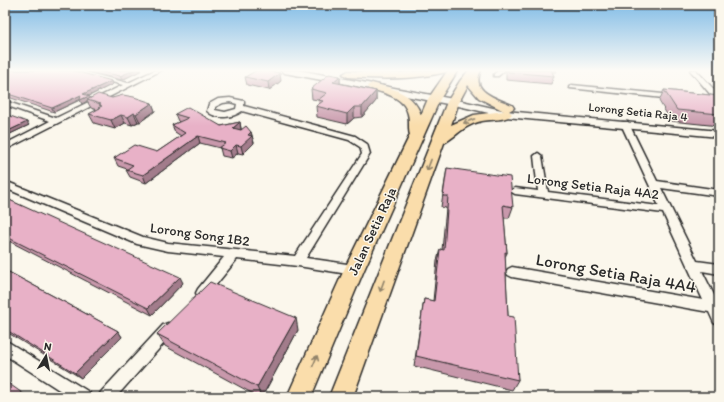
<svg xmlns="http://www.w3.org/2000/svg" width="724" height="402" font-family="Itim,sans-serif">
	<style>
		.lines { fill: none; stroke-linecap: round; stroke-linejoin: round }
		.minor-casing { stroke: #2b2b2b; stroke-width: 3 }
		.tertiary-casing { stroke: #2b2b2b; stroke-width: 3 }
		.secondary-casing { stroke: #2b2b2b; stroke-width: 3 }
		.primary-casing { stroke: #2b2b2b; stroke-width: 3 }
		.minor { fill: #fbf7ec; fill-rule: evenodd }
		.tertiary { fill: #fbf7ec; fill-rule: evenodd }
		.secondary { fill: #fbf7ec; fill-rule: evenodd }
		.primary { fill: #faddab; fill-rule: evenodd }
		.wall { fill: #c898ab; stroke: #2b2b2b }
		.shaded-wall { fill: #a27c8b; stroke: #2b2b2b }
		.building { fill: #e8b1c7; stroke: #2b2b2b }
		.oneway { stroke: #92846b }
		.labels { text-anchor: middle; stroke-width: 3; stroke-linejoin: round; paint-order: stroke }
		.far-street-label { font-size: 12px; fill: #2b2b2b; stroke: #fbf7ec }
		.street-label { font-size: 14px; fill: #2b2b2b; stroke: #fbf7ec }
		.near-street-label { font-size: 17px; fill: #2b2b2b; stroke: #fbf7ec }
	</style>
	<rect width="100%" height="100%" fill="#fbf7ec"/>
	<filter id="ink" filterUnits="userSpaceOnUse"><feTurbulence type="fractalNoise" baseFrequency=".025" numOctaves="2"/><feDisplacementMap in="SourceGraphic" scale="8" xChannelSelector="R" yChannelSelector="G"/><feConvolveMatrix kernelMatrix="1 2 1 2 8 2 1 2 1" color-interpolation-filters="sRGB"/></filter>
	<g filter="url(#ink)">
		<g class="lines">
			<defs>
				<g id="minor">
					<polygon points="68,70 77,70 128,83 155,70 162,70 5,150 5,144 50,121 5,105 5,101 56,118 123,85"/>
					<polygon points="499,70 505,70 498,76 494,76 494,74"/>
					<polygon points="690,70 696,70 719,95 719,101 716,101"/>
					<polygon points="572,85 673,95 677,97 673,99 570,88 569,87"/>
					<path d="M230,98L244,101V106L355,136L367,144L370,154L306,258L354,265L358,267L360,270L358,273L354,275L298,266L237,259L206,297L202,298L198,297L196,293L198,289L224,257L168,251L137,244L5,188V181L143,237L168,243L295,256L362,154L360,147L349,140L242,111C233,118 216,120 207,111L209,104L218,99ZM230,102L237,104L236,109L225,112L215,110V107L223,103Z"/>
					<polygon points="622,122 628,122 629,124 657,181 719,190 719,196 661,188 697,261 719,264 719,274 702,271 719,305 719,325 714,323 709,312 512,277 508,275 506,272 508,269 512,267 703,300 663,213 515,194 510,191 515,188 538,191 534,156 538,153 542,156 548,192 659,206 621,124"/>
					<polygon points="168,323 173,325 175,329 173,333 116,397 98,397 101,392 163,325"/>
					<polygon points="5,340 89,392 92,397 70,397 5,355"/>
				</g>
				<polygon id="tertiary" points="453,99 506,111 719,131 719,137 506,117 450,104 448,102"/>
				<polygon id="secondary" points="280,70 298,70 453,99 458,102 453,105 285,73"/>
				<g id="primary">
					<path d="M431,70H447L446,72C413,80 381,79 348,77L343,74L348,71L395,73Z"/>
					<path d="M448,70H458L440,99L364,270L311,397H287L344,270L410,135C408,129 410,121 408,114C404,96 383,93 368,88L367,86L372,83C392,88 414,93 421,115L428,99Z"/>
					<path d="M469,70H481C470,92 496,98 512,105L514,108L509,111L512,114C507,121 490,119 482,121C464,125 458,135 444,143L353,397H329L447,102L460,81ZM468,85L479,98L504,111L474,115L451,125L459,102Z"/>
				</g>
			</defs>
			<!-- minor casing -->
			<use href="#minor" class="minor-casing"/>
			<!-- tertiary casing -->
			<use href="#tertiary" class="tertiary-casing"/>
			<!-- secondary casing -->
			<use href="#secondary" class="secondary-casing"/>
			<!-- primary casing -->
			<use href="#primary" class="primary-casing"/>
			<!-- minor -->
			<use href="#minor" class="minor"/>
			<!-- tertiary -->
			<use href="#tertiary" class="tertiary"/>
			<!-- secondary -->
			<use href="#secondary" class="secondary"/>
			<!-- primary -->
			<use href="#primary" class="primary"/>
		</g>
		<!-- wall -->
		<g class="wall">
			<polygon points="5,70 112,81 113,84 89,96 90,98 112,98 152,103 155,111 140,122 138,122 132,125 125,123 115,129 94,123 89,114 97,110 91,108 87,101 82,104 80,100 54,112 5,96"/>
			<polygon points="81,70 142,70 122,80"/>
			<polygon points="506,70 556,70 556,72 552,72 554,76 551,84 506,80"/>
			<polygon points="340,76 340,83 376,91 376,101 362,117 354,118 347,124 317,117 316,106 319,104 318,100 312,99 311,89"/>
			<polygon points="245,77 281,81 269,90 247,85"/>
			<polygon points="664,90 719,96 719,126 671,121 659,101"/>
			<polygon points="5,114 29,125 10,134 5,132"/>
			<polygon points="175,114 221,126 240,122 241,129 251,132 254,143 243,154 238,153 232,158 222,156 220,148 200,143 146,183 130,177 126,170 127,169 118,166 114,158 157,152 181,136 175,132 172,125 179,122 178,121"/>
			<polygon points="447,168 513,207 509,218 504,218 507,253 505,257 508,316 518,380 512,390 414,366 424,299 433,301 437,261 440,249 442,250 446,208 441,207"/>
			<polygon points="5,198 183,283 152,315 5,239"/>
			<polygon points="5,270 118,331 122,337 81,378 5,331"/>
			<polygon points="298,330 262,397 259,397 165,346 157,334"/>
		</g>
		<!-- shaded-wall -->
		<g class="shaded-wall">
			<polygon points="134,70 142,70 122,80 120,76"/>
			<polygon points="280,73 281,81 269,90 268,82"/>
			<polygon points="340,76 340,85 333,82"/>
			<polygon points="112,81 113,84 85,98 83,94"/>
			<polygon points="376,91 376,101 362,117 362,107"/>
			<polygon points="81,95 83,98 54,112 52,108"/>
			<polygon points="89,96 91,99 87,100 87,101 82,104 80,100"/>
			<polygon points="152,103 155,111 140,122 136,114"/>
			<polygon points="354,107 354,118 347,124 347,114"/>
			<polygon points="134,113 138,122 132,125 128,117"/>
			<polygon points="121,115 125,123 115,129 111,120"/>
			<polygon points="27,122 29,125 10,134 8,131"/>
			<polygon points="240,122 241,129 235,135 233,128"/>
			<polygon points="251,132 254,143 243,154 241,146 248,135"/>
			<polygon points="198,136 200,143 146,183 143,175"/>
			<polygon points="236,145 238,153 232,158 230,151"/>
			<polygon points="180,277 183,283 152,315 148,308"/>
			<polygon points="296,318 298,330 262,397 261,397 257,387"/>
			<polygon points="118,331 122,337 81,378 75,373"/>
		</g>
		<!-- building -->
		<g class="building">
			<polygon points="5,70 71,70 112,81 83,94 89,96 80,100 81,95 52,108 5,93"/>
			<polygon points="93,70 134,70 120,76"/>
			<polygon points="257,70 264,70 280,73 268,82 245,77"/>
			<polygon points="508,70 551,70 554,76 508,72"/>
			<polygon points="329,74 340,76 333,82 376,91 362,107 354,107 347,114 316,106 323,101 318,100 327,93 311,89"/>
			<polygon points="664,90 719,96 719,114 677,110"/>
			<polygon points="98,94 112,98 123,95 134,97 152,103 136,114 134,113 128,117 121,115 111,120 89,114 100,108 98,108 102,106 99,105 101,104 87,100"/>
			<polygon points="188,107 221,126 240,122 233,128 241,130 246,126 251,132 248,135 252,136 241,146 236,145 230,151 219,148 226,143 198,136 143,175 126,170 133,165 114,158 134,145 157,152 185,133 172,125 188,118 175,114"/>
			<polygon points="5,114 27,122 8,131 5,129"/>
			<polygon points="447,168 510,177 513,207 503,205 507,253 505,252 508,316 514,317 518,380 416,356 424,299 434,301 440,249 444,250 448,196 443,196"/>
			<polygon points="5,198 180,277 148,308 5,236"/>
			<polygon points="5,270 118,331 75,373 5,329"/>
			<polygon points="210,282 296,318 257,387 157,334"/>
			<polygon points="5,381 28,397 5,397"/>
		</g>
		<!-- one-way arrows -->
		<defs><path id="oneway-shaft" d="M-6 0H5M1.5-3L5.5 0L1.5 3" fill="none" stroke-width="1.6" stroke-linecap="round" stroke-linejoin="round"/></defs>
		<g class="oneway">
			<use href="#oneway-shaft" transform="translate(469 121) rotate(160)"/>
			<use href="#oneway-shaft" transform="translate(429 165) rotate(111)"/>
			<use href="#oneway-shaft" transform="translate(382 286) rotate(110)"/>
			<use href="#oneway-shaft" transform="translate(315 361) rotate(-67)"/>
		</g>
	</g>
	<!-- sky -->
	<linearGradient id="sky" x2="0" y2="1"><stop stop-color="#7fbbe6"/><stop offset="0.56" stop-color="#fdfbf6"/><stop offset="1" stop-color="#fdfbf6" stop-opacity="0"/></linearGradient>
	<rect width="724" height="126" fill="url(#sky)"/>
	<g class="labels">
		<!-- far-street labels -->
		<g class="far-street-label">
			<text transform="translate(638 112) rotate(6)" y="4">Lorong Setia Raja 4</text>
		</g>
		<!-- street labels -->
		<g class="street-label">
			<text transform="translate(593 186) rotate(7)" y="5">Lorong Setia Raja 4A2</text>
			<text transform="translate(372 231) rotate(-65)" y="5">Jalan Setia Raja</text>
			<text transform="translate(200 234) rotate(8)" y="5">Lorong Song 1B2</text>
		</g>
		<!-- near-street labels -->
		<g class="near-street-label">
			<text transform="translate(616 273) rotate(10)" y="6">Lorong Setia Raja 4A4</text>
		</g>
	</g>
	<!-- margin -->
	<rect width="724" height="402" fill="none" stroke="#fbf7ec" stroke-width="20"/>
	<rect x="10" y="10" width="704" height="382" fill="none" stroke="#2b2b2b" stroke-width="1.5" filter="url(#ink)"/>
	<!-- north arrow -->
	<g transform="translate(46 356) rotate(10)" stroke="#fbf7ec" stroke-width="3" paint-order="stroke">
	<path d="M0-3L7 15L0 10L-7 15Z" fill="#2b2b2b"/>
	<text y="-6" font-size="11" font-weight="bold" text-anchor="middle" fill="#2b2b2b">N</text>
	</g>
</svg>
